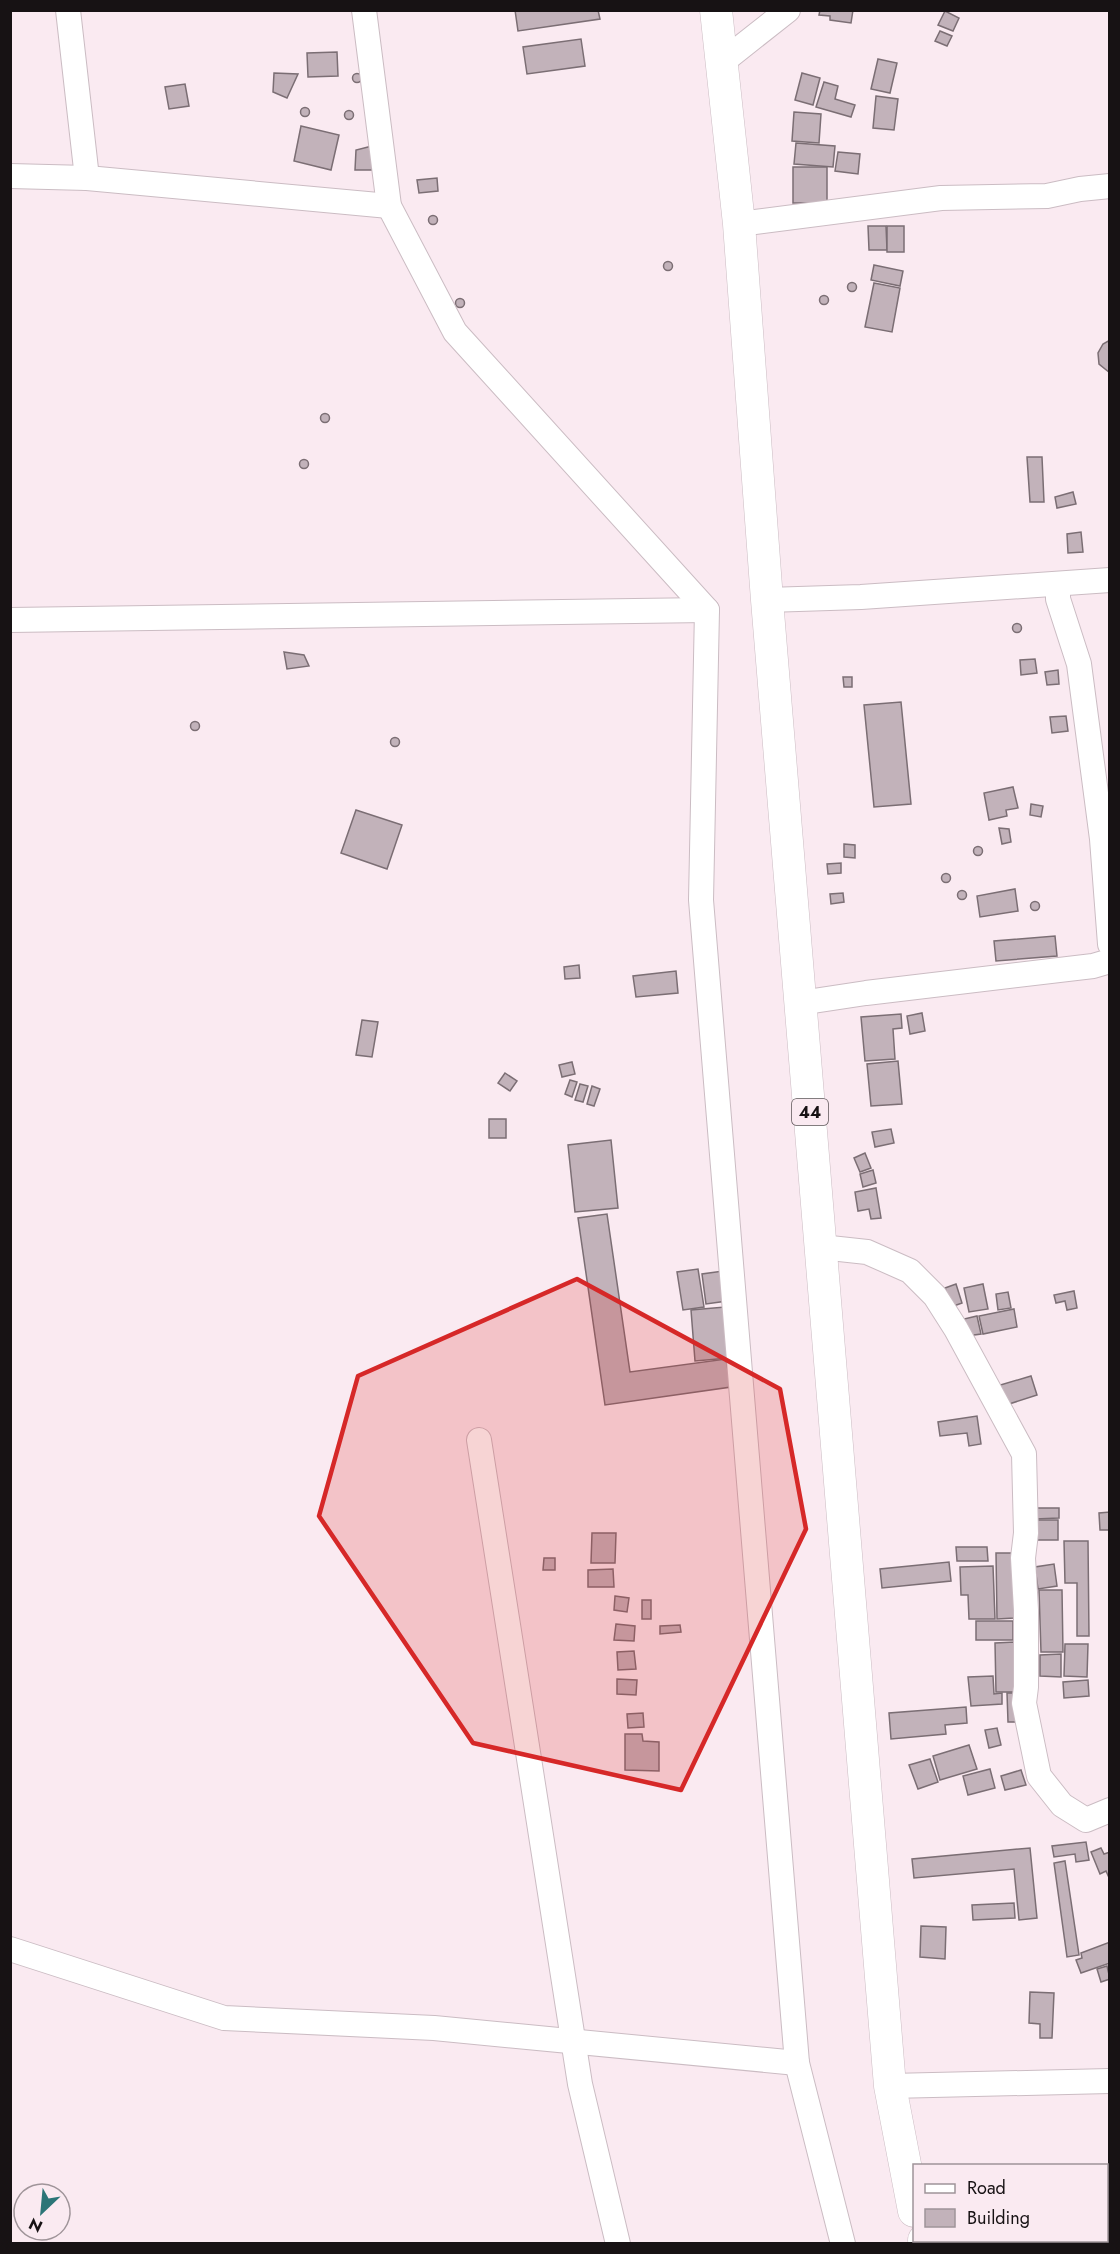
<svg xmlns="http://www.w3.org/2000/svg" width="1120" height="2254" font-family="Jost,sans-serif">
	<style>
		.building { fill: #c2b2ba; stroke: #7b6e74; stroke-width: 1.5 }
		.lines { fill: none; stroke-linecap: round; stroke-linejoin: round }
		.minor-casing { stroke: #cbbcc3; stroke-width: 26 }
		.major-casing { stroke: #cbbcc3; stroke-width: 33 }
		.minor { stroke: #fff; stroke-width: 24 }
		.major { stroke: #fff; stroke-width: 32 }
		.marked { fill: #d62828; fill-opacity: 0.2; stroke: #d62828; stroke-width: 4.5; stroke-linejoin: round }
		.labels { text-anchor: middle; stroke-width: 4.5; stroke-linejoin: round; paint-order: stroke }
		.shield { fill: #faeaf1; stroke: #5b5356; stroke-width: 1.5 }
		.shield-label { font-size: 16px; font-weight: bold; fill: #171214 }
	</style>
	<rect width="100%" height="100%" fill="#faeaf1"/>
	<!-- building -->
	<g class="building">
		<polygon points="515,10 598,10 600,19 518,31"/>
		<polygon points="820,10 853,10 851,23 830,20 830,16 819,15"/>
		<polygon points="945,11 959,18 953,31 938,25"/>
		<polygon points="940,31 952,36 947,46 935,41"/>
		<polygon points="581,39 585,66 527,74 523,47"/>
		<polygon points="337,52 338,76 308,77 307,53"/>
		<polygon points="878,59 897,63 890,93 871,89"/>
		<polygon points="274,73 298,74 287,98 273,92"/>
		<polygon points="802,73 820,78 813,105 795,100"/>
		<circle cx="357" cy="78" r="4.5"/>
		<polygon points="824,82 838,86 835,99 855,105 851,117 816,107"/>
		<polygon points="185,84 189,106 169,109 165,87"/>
		<polygon points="876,96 898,99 894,130 873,128"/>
		<circle cx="305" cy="112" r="4.5"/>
		<circle cx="349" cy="115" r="4.5"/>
		<polygon points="794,112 821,114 819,143 792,141"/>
		<polygon points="301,126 339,135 331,170 294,161"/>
		<polygon points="796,143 835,146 833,167 794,164"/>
		<polygon points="372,146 372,170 355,170 356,150"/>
		<polygon points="838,152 860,154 858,174 835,171"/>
		<rect x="793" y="167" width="34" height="36"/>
		<polygon points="437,178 438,191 419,193 417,180"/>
		<circle cx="433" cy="220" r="4.5"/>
		<polygon points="868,226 886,226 887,250 869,250"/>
		<rect x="887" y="226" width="17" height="26"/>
		<circle cx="668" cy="266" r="4.5"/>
		<polygon points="874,265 903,271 900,286 871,280"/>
		<circle cx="852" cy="287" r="4.5"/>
		<polygon points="874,283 900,288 892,332 865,327"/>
		<circle cx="824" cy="300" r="4.5"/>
		<circle cx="460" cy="303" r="4.5"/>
		<polygon points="1110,340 1110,373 1099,364 1098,353 1103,344"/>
		<circle cx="325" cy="418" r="4.5"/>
		<polygon points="1027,457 1042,457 1044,502 1030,502"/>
		<circle cx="304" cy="464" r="4.5"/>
		<polygon points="1073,492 1076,504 1057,508 1055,497"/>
		<polygon points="1081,532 1083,552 1068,553 1067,534"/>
		<circle cx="1017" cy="628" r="4.5"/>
		<polygon points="284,652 304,655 309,666 287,669"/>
		<polygon points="1035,659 1037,673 1021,675 1020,660"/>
		<polygon points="1058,670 1059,684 1047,685 1045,672"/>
		<polygon points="843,677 852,677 852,687 844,687"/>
		<polygon points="901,702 911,804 874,807 864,705"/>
		<polygon points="1066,716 1068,731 1052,733 1050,717"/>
		<circle cx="195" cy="726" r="4.5"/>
		<circle cx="395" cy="742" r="4.5"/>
		<polygon points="1013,787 1018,808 1006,810 1007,816 989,820 984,793"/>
		<polygon points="1031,804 1043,806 1041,817 1030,815"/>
		<polygon points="356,810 402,825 387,869 341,853"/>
		<polygon points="999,828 1009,829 1011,842 1002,844"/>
		<polygon points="844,844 855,845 855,858 844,857"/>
		<circle cx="978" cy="851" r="4.5"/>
		<polygon points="841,863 841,873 828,874 827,864"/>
		<circle cx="946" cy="878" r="4.5"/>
		<polygon points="1015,889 1018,911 980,917 977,896"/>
		<circle cx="962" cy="895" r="4.5"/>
		<polygon points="843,893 844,902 831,904 830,894"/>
		<circle cx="1035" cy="906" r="4.5"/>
		<polygon points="1055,936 1057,956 996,961 994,941"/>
		<polygon points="579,965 580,978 565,979 564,967"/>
		<polygon points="676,971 678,993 636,997 633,976"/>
		<polygon points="922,1013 925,1031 910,1034 907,1016"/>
		<polygon points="901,1014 902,1028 893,1029 895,1059 865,1061 861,1017"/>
		<polygon points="362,1020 378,1022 372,1057 356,1055"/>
		<polygon points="898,1061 902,1104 871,1106 867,1064"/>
		<polygon points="572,1062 575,1074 562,1077 559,1065"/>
		<polygon points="505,1073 517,1081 510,1091 498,1083"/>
		<polygon points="570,1080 577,1082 572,1097 565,1094"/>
		<polygon points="580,1084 588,1086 583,1102 575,1100"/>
		<polygon points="592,1086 600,1089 594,1106 587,1104"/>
		<rect x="489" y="1119" width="17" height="19"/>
		<polygon points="891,1129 894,1143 875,1147 872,1132"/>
		<polygon points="611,1140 618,1208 575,1212 568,1145"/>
		<polygon points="865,1153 871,1168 860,1172 854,1158"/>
		<polygon points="873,1170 876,1183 863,1187 860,1174"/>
		<polygon points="876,1188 881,1218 871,1219 869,1209 858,1211 855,1192"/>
		<polygon points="607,1214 630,1372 726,1359 731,1387 605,1405 578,1218"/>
		<polygon points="698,1269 704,1307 683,1310 677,1272"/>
		<polygon points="723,1271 727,1301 706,1304 702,1274"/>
		<polygon points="956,1284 962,1303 951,1307 945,1288"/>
		<polygon points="983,1284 988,1309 969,1312 964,1288"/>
		<polygon points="1074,1291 1077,1308 1067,1310 1065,1301 1056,1303 1054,1295"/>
		<polygon points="1008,1292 1011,1308 998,1310 996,1294"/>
		<polygon points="725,1307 729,1358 695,1361 691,1310"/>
		<polygon points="1014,1309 1017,1327 983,1334 979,1316"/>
		<polygon points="977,1316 981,1334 967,1336 964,1319"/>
		<polygon points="1031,1376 1037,1395 1003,1406 997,1386"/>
		<polygon points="977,1416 981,1444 969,1446 967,1433 940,1436 938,1422"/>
		<polygon points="1035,1508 1059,1508 1059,1518 1035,1519"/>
		<polygon points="1110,1512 1110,1530 1100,1530 1099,1513"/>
		<rect x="1034" y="1520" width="24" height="20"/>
		<polygon points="592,1533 616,1533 615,1563 591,1563"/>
		<polygon points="1064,1541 1088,1541 1089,1636 1077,1636 1077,1583 1065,1583"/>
		<polygon points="956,1547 987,1547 988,1561 957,1561"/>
		<polygon points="996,1553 1013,1553 1014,1618 997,1619"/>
		<polygon points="544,1558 555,1558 555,1570 543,1570"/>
		<polygon points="949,1562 951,1581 882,1588 880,1569"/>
		<polygon points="1054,1564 1057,1586 1038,1589 1035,1567"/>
		<polygon points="993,1566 995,1619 969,1619 968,1595 961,1595 960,1567"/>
		<polygon points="613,1569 614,1587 588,1587 588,1570"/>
		<polygon points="1039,1590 1062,1590 1063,1652 1041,1652"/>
		<polygon points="615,1596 629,1598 627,1612 614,1610"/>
		<rect x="642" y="1600" width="9" height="19"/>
		<rect x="976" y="1621" width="37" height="19"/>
		<polygon points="616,1624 635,1626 634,1641 614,1640"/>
		<polygon points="680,1625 681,1632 660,1634 660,1626"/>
		<polygon points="1015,1642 1017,1692 996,1692 995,1643"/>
		<polygon points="1065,1644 1088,1644 1087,1677 1064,1676"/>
		<polygon points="634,1651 636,1669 618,1670 617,1652"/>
		<polygon points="1061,1654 1061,1677 1040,1676 1040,1655"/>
		<polygon points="993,1676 994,1694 1002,1693 1002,1704 971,1706 968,1677"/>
		<polygon points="617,1679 637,1680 636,1695 617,1694"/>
		<polygon points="1088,1680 1089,1696 1064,1698 1063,1682"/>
		<polygon points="1007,1693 1017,1693 1019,1722 1008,1722"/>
		<polygon points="966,1707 967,1723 945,1725 946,1734 891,1739 889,1713"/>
		<polygon points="643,1713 644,1727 628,1728 627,1714"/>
		<polygon points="997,1728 1001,1745 989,1748 985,1730"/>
		<polygon points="625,1734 642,1734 643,1741 659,1742 659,1771 625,1770"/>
		<polygon points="969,1745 977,1769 940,1780 933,1756"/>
		<polygon points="930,1759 938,1782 918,1789 909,1765"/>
		<polygon points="990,1769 995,1788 968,1795 963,1776"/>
		<polygon points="1021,1770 1026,1785 1005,1790 1001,1776"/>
		<polygon points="1086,1842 1089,1860 1076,1862 1075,1854 1054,1857 1052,1846"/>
		<polygon points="1030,1848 1037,1918 1019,1920 1014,1869 914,1878 912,1859"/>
		<polygon points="1101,1848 1104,1854 1110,1852 1110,1880 1106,1871 1100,1874 1091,1852"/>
		<polygon points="1065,1861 1079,1955 1067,1957 1054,1863"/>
		<polygon points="1014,1903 1015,1918 973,1920 972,1905"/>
		<polygon points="921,1926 946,1927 945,1959 920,1957"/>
		<polygon points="1110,1942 1110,1963 1081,1973 1076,1960 1082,1958 1081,1953"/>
		<polygon points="1107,1966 1110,1979 1101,1982 1097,1969"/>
		<polygon points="1030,1992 1054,1993 1052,2038 1040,2038 1040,2024 1029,2023"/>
	</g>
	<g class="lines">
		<defs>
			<g id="minor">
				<polyline points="68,10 87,178"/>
				<polyline points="364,10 389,206 455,332 707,610 701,900 797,2063 843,2244"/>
				<polyline points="721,63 788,10"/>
				<polyline points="10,176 87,178 389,206"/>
				<polyline points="739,224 941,198 1047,196 1080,189 1110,186"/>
				<polyline points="1058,584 1058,599 1079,664 1102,839 1110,944"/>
				<polyline points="767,600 861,597 1110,580"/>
				<polyline points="10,620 707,610"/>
				<polyline points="800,1003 866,993 1093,966 1110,961"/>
				<polyline points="821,1247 867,1252 910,1271 935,1296 956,1329 1024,1454 1026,1533 1023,1558 1026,1610 1026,1687 1024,1703 1039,1776 1062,1805 1086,1820 1110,1810"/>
				<polyline points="479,1440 580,2084 618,2244"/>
				<polyline points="10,1949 224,2018 434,2028 797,2063"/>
				<polyline points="890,2086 1110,2081"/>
			</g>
			<g id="major">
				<polyline points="716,10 739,224 767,600 890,2086 914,2211"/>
				<polyline points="924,2240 925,2244"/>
			</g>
		</defs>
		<!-- minor casing -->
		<use href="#minor" class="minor-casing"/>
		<!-- major casing -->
		<use href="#major" class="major-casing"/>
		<!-- minor -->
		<use href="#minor" class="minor"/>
		<!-- major -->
		<use href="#major" class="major"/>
	</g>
	<!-- marked area -->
	<path class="marked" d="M577,1279L780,1389L806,1529L681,1790L473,1743L319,1516L358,1376Z"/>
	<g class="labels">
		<!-- shield labels -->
		<rect class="shield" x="792" y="1099" width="36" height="26" rx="4.5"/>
		<g class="shield-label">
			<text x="810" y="1118">44</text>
		</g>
	</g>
	<!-- border -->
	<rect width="1120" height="2254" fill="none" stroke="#171214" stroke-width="24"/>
	<!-- legend -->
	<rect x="913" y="2164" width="195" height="78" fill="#faeaf1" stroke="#9f9499" stroke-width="1.5"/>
	<rect x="925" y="2184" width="30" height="9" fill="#ffffff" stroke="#9f9499" stroke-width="1.5"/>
	<text x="967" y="2194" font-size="18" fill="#171214">Road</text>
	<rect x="925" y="2209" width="30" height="18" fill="#c2b2ba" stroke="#9f9499" stroke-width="1.5"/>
	<text x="967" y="2224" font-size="18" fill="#171214">Building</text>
	<!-- north arrow -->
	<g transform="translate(42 2212) rotate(206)"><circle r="28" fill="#faeaf1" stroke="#9f9499" stroke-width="1.5"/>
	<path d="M0-4.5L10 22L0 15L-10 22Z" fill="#2b7577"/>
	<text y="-9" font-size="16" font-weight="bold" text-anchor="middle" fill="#171214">N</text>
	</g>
</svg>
